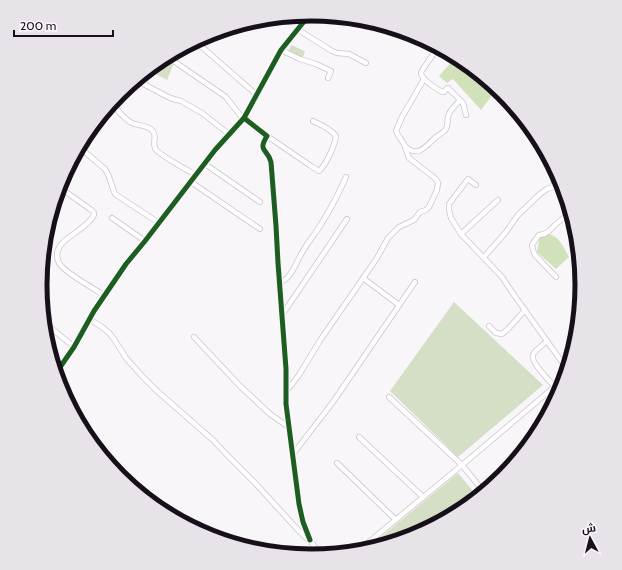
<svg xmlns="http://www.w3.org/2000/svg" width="622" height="570" font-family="Cabin,Cairo,sans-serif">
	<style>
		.green { fill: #d4dfc6 }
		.forest { fill: #d1e2bb }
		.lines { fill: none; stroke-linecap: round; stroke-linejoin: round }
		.minor-casing { stroke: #cbc5cd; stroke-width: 6 }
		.minor { stroke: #fefefe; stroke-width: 4.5 }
		.cycleway-casing { stroke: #faf5fb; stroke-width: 8 }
		.cycleway { stroke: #1b5e20; stroke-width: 5 }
		.rim { fill: none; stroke: #170f1a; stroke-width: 5 }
	</style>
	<rect width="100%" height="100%" fill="#f9f6fa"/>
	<!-- green -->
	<g class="green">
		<polygon points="291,45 305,51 302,60 288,53"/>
		<polygon points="179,50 167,80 148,70 161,60"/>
		<polygon points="454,302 543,385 458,457 390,391"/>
		<polygon points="458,473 478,497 461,510 415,535 371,549 369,547"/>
	</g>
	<!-- forest -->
	<g class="forest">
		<polygon points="456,57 462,60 497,89 481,110 453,79 447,83 439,76"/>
		<path d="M550,234C560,238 564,248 569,257L556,269L537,252L540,236Z"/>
	</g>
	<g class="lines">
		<defs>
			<g id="minor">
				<polyline points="346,17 362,24"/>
				<polyline points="297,29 332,51 337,53 349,54 366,63"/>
				<polyline points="195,41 257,95"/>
				<polyline points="281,50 300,59 316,64 331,71 328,78"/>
				<polyline points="175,62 226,97 243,119"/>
				<polyline points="424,79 431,85 442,92 444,92 447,88 448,88 463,103 466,115"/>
				<polyline points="136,80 170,98 181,101 202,113 230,135"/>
				<path d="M111,104C119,110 122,118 132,123C138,126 147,125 152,130C158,136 152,141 155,148C157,154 189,171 196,175"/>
				<path d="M244,118L267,136C257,152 268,149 271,162L276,226L278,263L286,369V404L299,504L303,522L310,540"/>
				<path d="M267,136L311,166L319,171C326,165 335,145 336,136C330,128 321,125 313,121"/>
				<path d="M80,145L85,152L105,169C110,176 111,185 115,194L159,223"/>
				<path d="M405,146C418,159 427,145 436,137C439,135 443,133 446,129C449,124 446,119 449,114C451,109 457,104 460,100"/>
				<polyline points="205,164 260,202"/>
				<polyline points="191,182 260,229"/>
				<polyline points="476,185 468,179 449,204 449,210 451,218 461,234 502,277 514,295 567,369"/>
				<path d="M59,187L90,209C92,211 94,211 94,214C94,218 83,227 79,230C69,238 51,246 59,263C64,272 94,289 104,295"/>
				<polyline points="112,218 145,241"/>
				<polyline points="461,234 498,200"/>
				<polyline points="484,257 506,232 518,215 540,194 547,189 553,187 553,185 556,181 555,171"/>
				<polyline points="556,277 535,255 533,250 532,245 536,239 539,235 544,234 549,231 556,224 571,212"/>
				<polyline points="363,278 399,305"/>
				<path d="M280,282C291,280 297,260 303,251C308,242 315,234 320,226C330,210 339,193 346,177"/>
				<polyline points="282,315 347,219"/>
				<polyline points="89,319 102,327 109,333 114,339 126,358 143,377 157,391 213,440 229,457 256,484 299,531 313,544 319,555"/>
				<polyline points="44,322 74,347"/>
				<polyline points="489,326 496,333 502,334 508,329 525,310"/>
				<polyline points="194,337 240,386 270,414 290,428"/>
				<path d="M547,341C543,345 534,351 533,355C530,362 550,381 555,387"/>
				<polyline points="51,357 62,365"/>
				<polyline points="56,373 74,347 94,311 126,264 145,241 215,150 244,118 281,50 310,14"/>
				<polyline points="286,392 299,375 321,339 377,258 388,238 399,227 414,220 420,212 426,210 429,207 437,190 438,183 436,179 409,158 404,144 398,135 396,131 402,117 424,79 421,74 421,72 438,47"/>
				<polyline points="389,397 462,465 484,492"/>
				<polyline points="359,437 423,497"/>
				<polyline points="293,454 333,402 415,282"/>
				<polyline points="337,463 396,520"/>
				<polyline points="358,551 462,465 565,378"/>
			</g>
		</defs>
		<!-- minor casing -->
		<use href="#minor" class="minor-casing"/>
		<!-- minor -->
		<use href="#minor" class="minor"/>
		<defs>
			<g id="cycleway">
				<path d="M244,118L267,136C257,152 268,149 271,162L276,226L278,263L286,369V404L299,504L303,522L310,540"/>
				<polyline points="56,373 74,347 94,311 126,264 145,241 215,150 244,118 281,50 310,14"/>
			</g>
		</defs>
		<!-- cycleway casing -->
		<use href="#cycleway" class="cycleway-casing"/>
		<!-- cycleway -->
		<use href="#cycleway" class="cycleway"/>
	</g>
	<!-- crop -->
	<path d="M0 0H622V570H0ZM47 285a264 264 0 1 1 528 0a264 264 0 1 1-528 0Z" fill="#e8e3e9" fill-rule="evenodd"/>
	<path class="rim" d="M47 285a264 264 0 1 1 528 0a264 264 0 1 1-528 0Z"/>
	<!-- north arrow -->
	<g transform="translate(590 538) rotate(353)" stroke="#faf5fb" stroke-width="3" paint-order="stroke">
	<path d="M0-3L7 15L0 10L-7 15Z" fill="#170f1a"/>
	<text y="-6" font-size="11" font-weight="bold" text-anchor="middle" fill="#170f1a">ش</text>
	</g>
	<!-- scale -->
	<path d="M14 30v6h99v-6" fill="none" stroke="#170f1a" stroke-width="2"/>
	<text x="20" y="30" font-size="12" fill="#170f1a" stroke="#faf5fb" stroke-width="3" paint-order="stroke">200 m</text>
</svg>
